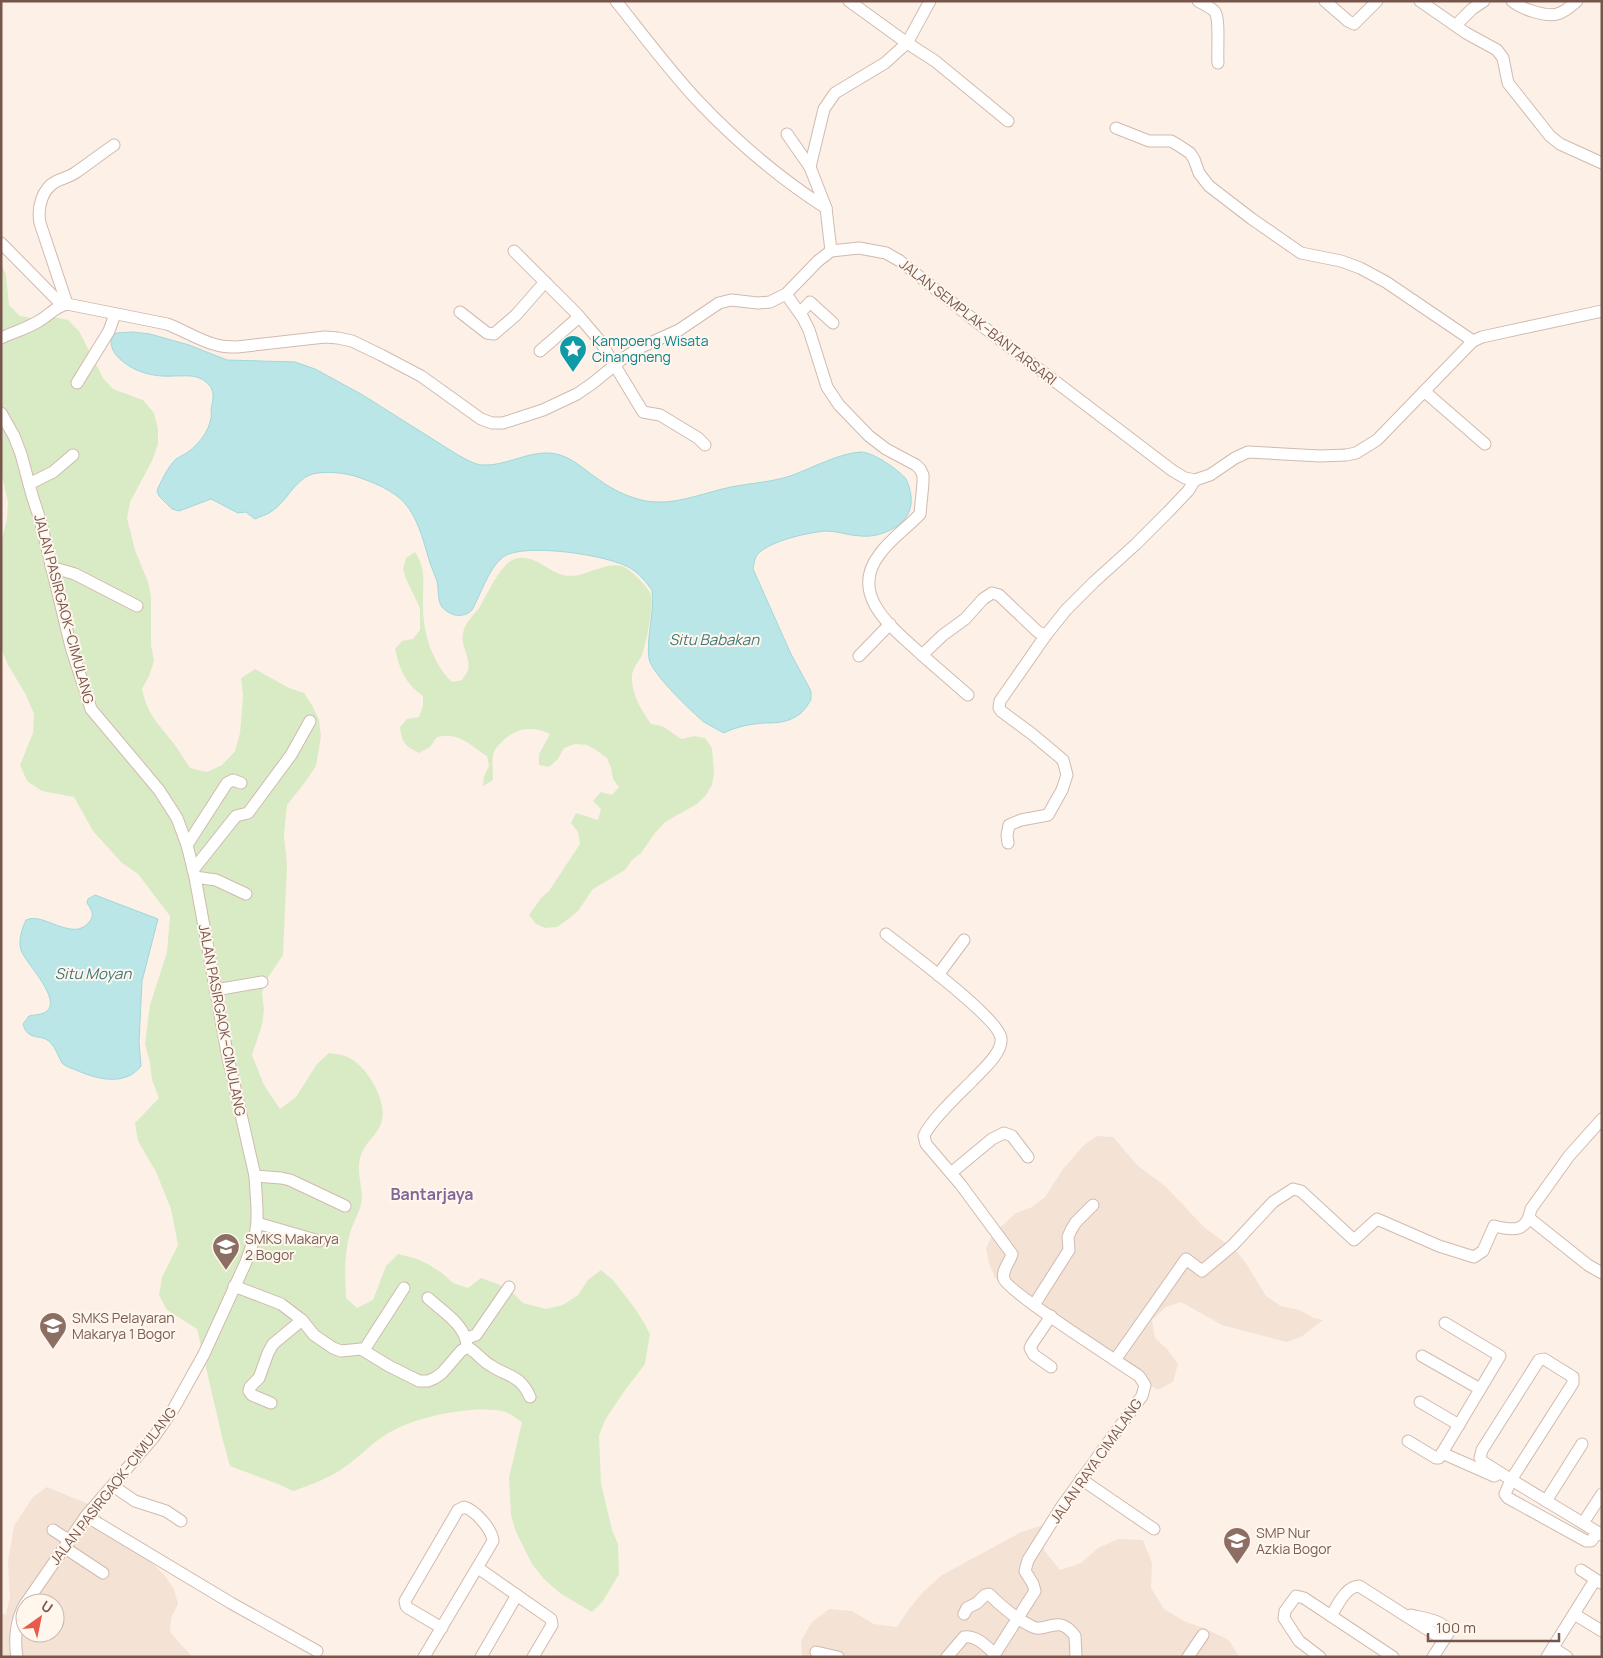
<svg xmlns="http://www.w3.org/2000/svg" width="1603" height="1658" font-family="Manrope,sans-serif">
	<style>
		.residential { fill: #f4e2d5; fill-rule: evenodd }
		.green { fill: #d9ebc5 }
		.water { fill: #bbe6e7; stroke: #a1d7d9 }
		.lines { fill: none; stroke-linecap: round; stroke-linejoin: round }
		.minor-casing { stroke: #d1baaf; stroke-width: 13 }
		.minor { stroke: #fff; stroke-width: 11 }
		.labels { text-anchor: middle; stroke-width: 4; stroke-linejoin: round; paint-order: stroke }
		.street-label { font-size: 14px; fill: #77554b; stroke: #fff6ed }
		.culture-label { font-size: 14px; fill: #0d838f; stroke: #fff6ed; text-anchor: start }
		.education-label { font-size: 14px; fill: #785e54; stroke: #fff6ed; text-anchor: start }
		.water-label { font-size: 15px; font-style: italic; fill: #3e7a7c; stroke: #fff6ed }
		.quarter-label { font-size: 16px; font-weight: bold; fill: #82669a; stroke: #fff6ed }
	</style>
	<rect width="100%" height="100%" fill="#fdf1e7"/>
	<!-- residential -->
	<g class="residential">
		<polygon points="1097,1136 1113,1137 1137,1165 1165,1186 1205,1228 1234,1249 1246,1263 1266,1296 1281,1306 1299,1310 1314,1318 1323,1320 1301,1337 1286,1342 1222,1325 1181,1302 1166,1307 1152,1320 1155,1338 1168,1350 1178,1364 1173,1382 1158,1390 1089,1347 995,1278 989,1263 986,1248 993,1234 1016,1213 1032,1207 1045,1197 1063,1169 1084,1145"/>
		<path d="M47,1487L93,1506L103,1519L129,1540L166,1577L174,1589L178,1604L171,1618L170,1632L192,1657H1V1614H6L10,1597L8,1561L14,1526L33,1497ZM25,1603H55V1633H25Z"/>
		<polygon points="1043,1525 1044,1550 1060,1570 1081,1563 1098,1548 1118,1539 1143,1540 1152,1563 1151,1588 1164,1609 1184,1621 1206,1629 1229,1640 1239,1657 802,1657 801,1641 812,1622 829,1609 852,1611 874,1624 897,1627 909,1609 923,1592 942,1575 1021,1532"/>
	</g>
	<!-- green -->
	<g class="green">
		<path d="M1,263L6,275L9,305L20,316L37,319L53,317L68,320L79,331L103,378L113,389L143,400L154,413L158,429V444L152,461L130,502L127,518L135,550L148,582L151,597V645L154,661L149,676L142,689C148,715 156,721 172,741C178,749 184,759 190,768L207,772L222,765L235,751L240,733L243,696L241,678L255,669L289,688L304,693L312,705L319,720L321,736L316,766L306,781L287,805L284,835L287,865L283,955L267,979L262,993L264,1010L262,1025L252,1055L264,1085L280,1109L296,1097L317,1064L329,1053C334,1054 340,1054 345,1056C366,1063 391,1104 380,1126C372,1142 361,1144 359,1166C358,1178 364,1192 361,1204C359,1214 353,1223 350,1233C344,1254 345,1276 346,1298L357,1308L373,1300L386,1266L398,1254L414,1258L428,1264L442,1273L453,1283L468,1288L481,1278L498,1284L512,1292L523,1303L546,1309L563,1305L578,1295L588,1280L601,1270L613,1280L634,1307L643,1321L650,1334L645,1364L623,1393L605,1420L599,1436L601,1483L612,1530L618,1544L619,1574L603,1601L592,1612L561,1594L544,1579L532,1564L516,1532L511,1515L509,1478L522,1422C517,1419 511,1414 506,1412C478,1404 419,1416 394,1430C375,1439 362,1455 345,1467C330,1478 310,1485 293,1491L278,1484L230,1466L223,1441L197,1329L167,1310L159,1295L162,1277L178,1245L171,1209L156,1172L138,1141L135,1123L159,1098L152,1080L150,1063L145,1044L150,1005L167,952L170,916L138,874L122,863L93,831L74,797L42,791L27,781L20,765L33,733L34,714L26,695L8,665L1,648V542L7,519L8,502L1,473Z"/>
		<path d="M415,552C426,569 423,581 423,600C422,630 431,661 452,682L462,680C464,677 467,673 468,670C471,658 460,645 463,633C465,622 473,616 479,608C487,595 495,576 505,566C510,560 517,557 525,558C539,559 550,572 563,575C584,580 602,561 622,566C630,569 648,586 651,595C654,606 646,644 642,655C638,663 631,670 632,679C632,695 642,711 651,724C666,725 669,732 682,739L694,736L705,738L712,748L714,773L712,785L706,795L697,804L665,822L655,833L641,853L632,860L625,870L593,889L578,911L567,920L557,927L545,928L536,924L529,915L541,898L549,891L580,844L578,832L571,823L576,813L598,820L601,809L593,801L601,792L612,795L619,787L613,779L611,768L607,758L596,750L587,745L575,744L564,748L558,759L549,767L539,765V754L550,734C532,725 514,728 501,743C497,746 493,752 493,756C492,763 493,772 493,780L483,786L484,776L489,766L487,756C469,745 461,732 437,737L430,747L419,753C405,746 402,743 400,727L407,719L419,717L423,706V696C405,683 400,670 395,649L402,641L413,639L420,630V608L406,579L403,569L406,558Z"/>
	</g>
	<!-- water -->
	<g class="water">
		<path d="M133,332L150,334L189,345L227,360L295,362L315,369L361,394L458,455C466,459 476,466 486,465C510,465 535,447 560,455C574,459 586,471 598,479C614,491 637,502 657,502C681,503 707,492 731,487C751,483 774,482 793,475C814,467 840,453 861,452C873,452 899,470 906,479C910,487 913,500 910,509C905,527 879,538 861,536C850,536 838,531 827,531C810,532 768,541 757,555C754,560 754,564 753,569L791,654L811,691V700C807,706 802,714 795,717C785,723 774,723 763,723C751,724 735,727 724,733C718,730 711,726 704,722C692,712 652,674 649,659C646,636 655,613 652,590C646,582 639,573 630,568C609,555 523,542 503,557C488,569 481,594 472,610C463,619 450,616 442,607C437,600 439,589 437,581C435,575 432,569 430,563C423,540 417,511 397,496C388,489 377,484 366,480C352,474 334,471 318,473C296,475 289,500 272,511C268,515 260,516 255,519L246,512L238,513L211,499L179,511L172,509L159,496L157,491L159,486C163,478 168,467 175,460C178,457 184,455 188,452C199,444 209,431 211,418C212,415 211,413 211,410C213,400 216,390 206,382C197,374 185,376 173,376C158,377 142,374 129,366C122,361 116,357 113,350C110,343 110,338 116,333Z"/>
		<path d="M95,895L158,919L142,981L139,1042L141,1066C125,1087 96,1079 76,1070C71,1068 66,1067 62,1063C58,1056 56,1048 50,1042C40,1033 28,1042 23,1024L29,1016C33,1015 39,1015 44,1013C66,1002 25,963 21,950C18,940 22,929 26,920C43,911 74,944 90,921C95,914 91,909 87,903L88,899Z"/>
	</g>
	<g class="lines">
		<defs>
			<g id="minor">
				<path d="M616,1C643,35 669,70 698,101C737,142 779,178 826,208"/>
				<polyline points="849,1 907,43 935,61 1008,121"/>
				<path d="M1198,1C1203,4 1211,7 1215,12C1220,19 1217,52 1218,63"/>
				<polyline points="1325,1 1348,21 1354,24 1377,1"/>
				<polyline points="1420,1 1466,33 1497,50 1503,58 1508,83 1550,136 1560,144 1602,163"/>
				<path d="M1512,1C1521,9 1546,17 1557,14C1565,12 1571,6 1577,1"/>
				<polyline points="1456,25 1472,9 1484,1"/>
				<polyline points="1116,128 1149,141 1171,141 1178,145 1190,153 1194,159 1199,173 1209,186 1252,219 1301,253 1341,261 1360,268 1386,282 1473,341"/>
				<polyline points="787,134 810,167"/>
				<polyline points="1,243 62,305"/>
				<polyline points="514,251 577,314 600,341 643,412 660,415 698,438 705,445"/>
				<polyline points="831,251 826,208 810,167 824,109 835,93 885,63 907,43 930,1"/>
				<path d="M786,294L803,318L809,330L827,387L839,405L869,436L886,449L916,465L920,469L923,475V483L920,514C907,528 890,539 879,555C848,596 894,629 922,655L943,635L965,619L983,599L992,593L999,595L1038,632L1046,635"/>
				<path d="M67,304L40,223C37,208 42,188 57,181C63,178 69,177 75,173C88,164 101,154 114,145"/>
				<polyline points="460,312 487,333 494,334 516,315 545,282"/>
				<polyline points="800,313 810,302 833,323"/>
				<path d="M1,338C14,332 28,328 39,321C48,316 56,306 67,304L167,324C184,330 199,341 217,345C223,347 230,347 237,347L325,337L338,338L352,341L381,355L421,376L481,419L492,423H503L543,410L577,394L593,383L621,360L639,348L679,330L719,303L731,300L758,303L770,302L786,294L818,261L831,251L859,248L886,253L900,261L969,316L1173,471L1185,478L1195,480L1210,475L1235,458L1248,452L1320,456L1346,455L1356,453L1377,440L1473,341L1482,337L1602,311"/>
				<polyline points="540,351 579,317"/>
				<polyline points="77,383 109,331 115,314"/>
				<polyline points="1424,391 1485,444"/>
				<polyline points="1,413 14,436 21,454 32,495 41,523 71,647 91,709 159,790 177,818 187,845 195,877 227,1053 255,1176 257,1208 257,1223 255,1236 246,1262 204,1354 174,1408 154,1437 86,1516 26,1603"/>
				<polyline points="29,484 53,472 73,455"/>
				<polyline points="51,567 75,574 137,606"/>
				<polyline points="922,655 968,695"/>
				<polyline points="859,656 890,624"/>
				<polyline points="1008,843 1007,835 1009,825 1021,820 1048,815 1062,790 1067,775 1063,760 1032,734 1001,711 999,708 1000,701 1046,635 1066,610 1094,582 1136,544 1168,512 1188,491 1195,480"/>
				<polyline points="187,845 227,783 233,780 241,783"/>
				<polyline points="193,870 236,816 248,813 291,755 310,721"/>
				<polyline points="195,877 216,880 246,894"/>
				<path d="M886,934C906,950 998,1017 1001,1038C1003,1053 981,1071 972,1081C959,1094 930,1121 924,1136L926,1144L961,1185L1012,1254C1010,1262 1001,1271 1004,1279C1007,1291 1120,1363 1139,1376L1145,1385L1142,1396L1062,1506L1028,1560L1025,1571L1033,1584L1035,1591L993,1657"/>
				<polyline points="938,975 964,940"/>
				<polyline points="215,990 262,982"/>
				<polyline points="951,1173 992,1139 1004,1133 1012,1136 1028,1157"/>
				<polyline points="255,1176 281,1178 290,1180 345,1206"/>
				<polyline points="1529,1218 1588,1265 1602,1273"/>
				<polyline points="257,1223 319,1241"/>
				<path d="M234,1286L281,1304L302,1320L314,1335L333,1348L341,1351L361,1349L389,1366L419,1381H428L435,1378L442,1373L461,1351L467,1347C476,1351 481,1360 490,1365C507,1377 520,1374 530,1397"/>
				<path d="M428,1298C442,1311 466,1325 467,1346"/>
				<polyline points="1034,1305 1069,1250 1068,1237 1071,1230 1076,1222 1093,1205"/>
				<polyline points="1051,1316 1032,1344 1030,1348 1034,1355 1051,1367"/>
				<polyline points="467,1338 476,1335 509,1287"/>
				<polyline points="364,1350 404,1288"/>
				<polyline points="1422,1356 1480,1389"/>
				<path d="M1115,1360L1186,1259L1202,1271L1233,1245L1273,1202L1293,1189L1301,1191L1354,1240L1377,1219L1439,1246L1474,1257L1483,1251L1494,1226C1514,1231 1527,1232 1531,1209L1569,1156L1602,1119"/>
				<polyline points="1420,1402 1459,1425"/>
				<polyline points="271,1403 252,1395 249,1391 250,1387 259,1378 268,1353 273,1344 302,1320"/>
				<polyline points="1408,1441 1436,1458 1439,1458 1442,1453 1494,1476 1496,1475"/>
				<polyline points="1442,1453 1500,1356 1445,1323"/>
				<polyline points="1081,1479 1154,1529"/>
				<polyline points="113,1486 135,1501 166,1511 181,1521"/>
				<polyline points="1546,1501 1582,1444"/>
				<polyline points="86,1516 231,1603 317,1651"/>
				<polyline points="1583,1523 1602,1494"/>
				<polyline points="53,1530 70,1541"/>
				<path d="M1598,1532L1591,1541H1586L1508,1498L1505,1494L1511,1480L1573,1383V1377L1544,1359L1539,1360L1482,1450L1480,1458L1483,1462C1522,1487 1562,1510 1602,1535"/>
				<polyline points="65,1548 103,1573"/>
				<polyline points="478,1568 551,1619 552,1625 533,1657"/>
				<polyline points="1581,1570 1601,1583"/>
				<path d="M964,1614L967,1608L977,1603L985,1595L989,1594C1002,1607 1016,1619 1033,1627C1046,1633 1058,1613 1075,1636L1076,1657"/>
				<polyline points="1574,1614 1602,1631"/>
				<path d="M1411,1615C1422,1618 1444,1620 1449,1632L1433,1657"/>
				<path d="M1331,1616C1337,1606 1346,1586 1359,1586L1444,1640"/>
				<polyline points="1553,1648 1567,1657"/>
				<polyline points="816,1652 838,1657"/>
				<path d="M17,1657C14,1640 16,1619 25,1604"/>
				<path d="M424,1657L493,1541C492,1529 475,1510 464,1507L458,1510L405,1601L406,1606L408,1608L442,1628"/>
				<polyline points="481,1657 517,1595"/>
				<path d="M947,1657L964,1637C976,1635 986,1646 995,1654"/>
				<polyline points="1188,1657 1203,1635"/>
				<polyline points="1320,1657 1299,1641 1284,1618 1285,1611 1296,1596 1304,1598 1393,1657"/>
				<polyline points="1547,1657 1595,1580"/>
			</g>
		</defs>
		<!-- minor casing -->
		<use href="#minor" class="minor-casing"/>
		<!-- minor -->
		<use href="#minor" class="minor"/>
	</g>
	<!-- icons -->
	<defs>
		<symbol id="sight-pin" viewBox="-11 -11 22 30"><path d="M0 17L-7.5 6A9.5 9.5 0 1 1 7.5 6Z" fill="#0f9aa8" stroke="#fff6ed"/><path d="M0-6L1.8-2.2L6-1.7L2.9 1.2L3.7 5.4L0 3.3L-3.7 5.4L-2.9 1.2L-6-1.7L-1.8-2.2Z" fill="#fff"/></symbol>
		<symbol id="school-pin" viewBox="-11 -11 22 30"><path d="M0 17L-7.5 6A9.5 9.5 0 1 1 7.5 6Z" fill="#8d6e63" stroke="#fff6ed"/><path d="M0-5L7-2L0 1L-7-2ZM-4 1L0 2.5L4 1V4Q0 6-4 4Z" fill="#fff"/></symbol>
	</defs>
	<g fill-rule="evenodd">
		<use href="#sight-pin" x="557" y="333" width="32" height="43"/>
		<use href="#school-pin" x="210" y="1231" width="32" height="43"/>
		<use href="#school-pin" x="37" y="1310" width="32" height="43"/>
		<use href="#school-pin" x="1221" y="1525" width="32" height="43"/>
	</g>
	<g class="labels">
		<!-- street labels -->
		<g class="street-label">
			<text transform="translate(978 322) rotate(38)" y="5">JALAN SEMPLAK–BANTARSARI</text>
			<text transform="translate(64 609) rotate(75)" y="5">JALAN PASIRGAOK–CIMULANG</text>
			<text transform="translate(222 1020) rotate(79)" y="5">JALAN PASIRGAOK–CIMULANG</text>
			<text transform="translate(1096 1461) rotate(-55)" y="5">JALAN RAYA CIMALANG</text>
			<text transform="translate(113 1486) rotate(-52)" y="5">JALAN PASIRGAOK–CIMULANG</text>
		</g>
		<!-- culture labels -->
		<g class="culture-label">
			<text x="592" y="346">Kampoeng Wisata<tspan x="592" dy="16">Cinangneng</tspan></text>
		</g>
		<!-- education labels -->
		<g class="education-label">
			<text x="245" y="1244">SMKS Makarya<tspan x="245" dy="16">2 Bogor</tspan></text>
			<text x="72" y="1323">SMKS Pelayaran<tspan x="72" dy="16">Makarya 1 Bogor</tspan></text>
			<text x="1256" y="1538">SMP Nur<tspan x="1256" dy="16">Azkia Bogor</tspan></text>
		</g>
		<!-- water labels -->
		<g class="water-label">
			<text x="714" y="645">Situ Babakan</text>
			<text x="93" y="979">Situ Moyan</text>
		</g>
		<!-- quarter labels -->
		<g class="quarter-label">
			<text x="432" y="1200">Bantarjaya</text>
		</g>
	</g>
	<!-- border -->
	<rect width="1603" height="1658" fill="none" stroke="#77554b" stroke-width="5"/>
	<!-- north arrow -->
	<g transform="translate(40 1618) rotate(33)"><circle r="24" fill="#fff6ed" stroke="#c9b6ac"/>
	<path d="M0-4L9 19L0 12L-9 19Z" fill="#e75a4c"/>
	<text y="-8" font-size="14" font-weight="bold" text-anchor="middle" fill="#77554b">U</text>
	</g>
	<!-- scale -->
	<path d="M1428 1633v8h131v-8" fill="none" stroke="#77554b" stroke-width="2.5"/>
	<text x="1436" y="1633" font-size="15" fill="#77554b" stroke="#fff6ed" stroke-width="4" paint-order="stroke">100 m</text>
</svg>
